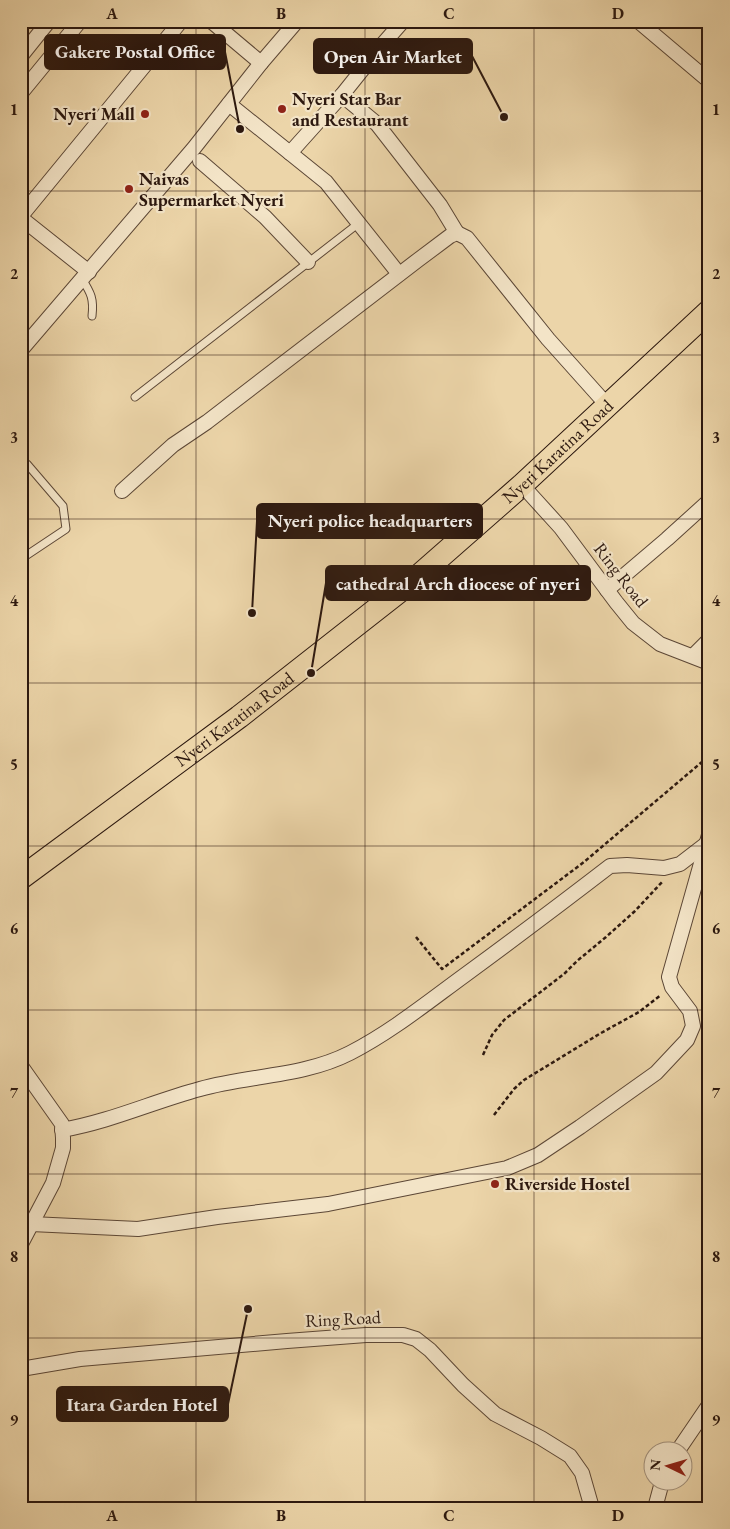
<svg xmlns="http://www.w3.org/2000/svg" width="730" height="1529" font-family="'EB Garamond',serif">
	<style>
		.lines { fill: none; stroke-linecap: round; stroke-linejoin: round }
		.service-casing { stroke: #5c4736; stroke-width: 9 }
		.minor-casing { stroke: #5c4736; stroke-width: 16 }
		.trunk-casing { stroke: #2c180f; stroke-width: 24 }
		.path { stroke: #2c180f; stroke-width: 2.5; stroke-dasharray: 4 2.5; stroke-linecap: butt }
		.service { stroke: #f3e4c7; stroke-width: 7 }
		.minor { stroke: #f3e4c7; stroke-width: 14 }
		.trunk { stroke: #ecd5a9; stroke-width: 22 }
		.grid { fill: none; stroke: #2c180f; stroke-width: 1; stroke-opacity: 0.55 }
		.poi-dot { fill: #8f2418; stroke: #f3e4c7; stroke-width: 2 }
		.labels { text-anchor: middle; stroke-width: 4.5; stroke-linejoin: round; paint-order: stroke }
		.poi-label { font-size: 18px; font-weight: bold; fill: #2c180f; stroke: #f3e4c7; text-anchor: start }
		.street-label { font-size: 18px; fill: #2c180f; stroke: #f3e4c7 }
		.leader { fill: none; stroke: #2c180f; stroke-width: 2 }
		.callout-dot { fill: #2c180f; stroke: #f3e4c7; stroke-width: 2 }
		.callout { fill: #2c180f; stroke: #2c180f; stroke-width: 2 }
		.callout-label { font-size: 19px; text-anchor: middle; font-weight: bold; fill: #fff }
		.neatline { fill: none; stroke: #2c180f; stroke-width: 2 }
		.grid-label { font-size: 16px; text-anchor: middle; font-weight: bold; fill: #2c180f }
	</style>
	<rect width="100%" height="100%" fill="#ecd5a9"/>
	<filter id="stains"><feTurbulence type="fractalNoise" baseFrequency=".004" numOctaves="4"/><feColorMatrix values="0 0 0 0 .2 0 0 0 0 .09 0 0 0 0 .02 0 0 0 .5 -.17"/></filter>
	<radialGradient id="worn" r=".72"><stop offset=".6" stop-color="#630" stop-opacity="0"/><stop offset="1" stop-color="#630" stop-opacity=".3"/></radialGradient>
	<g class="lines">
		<defs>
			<g id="service">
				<path d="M82,279C91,293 94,299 92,316"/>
				<polyline points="135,397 359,223"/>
				<polyline points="21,559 66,529 63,506 27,464"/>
			</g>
			<g id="minor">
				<polyline points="211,21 261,63"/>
				<polyline points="638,21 709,81"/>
				<polyline points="21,56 49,21"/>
				<polyline points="21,93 80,21"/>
				<polyline points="342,95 377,124 440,205 457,233"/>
				<polyline points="229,104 326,182 399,274"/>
				<polyline points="290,153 342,95 382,45 403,21"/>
				<polyline points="200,161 265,217 308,262"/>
				<polyline points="21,216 181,21"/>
				<polyline points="21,218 89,272"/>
				<polyline points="21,350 194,148 261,63 297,21"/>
				<polyline points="522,485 561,528 616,602 633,623 660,644 709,663"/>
				<polyline points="122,491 173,445 207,422 418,260 450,236 457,233 467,238 548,339 607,405"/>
				<polyline points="607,590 667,539 709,501"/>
				<polyline points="693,656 709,640"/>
				<polyline points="21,1066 62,1124 63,1138 63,1148 53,1183 21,1244"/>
				<path d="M62,1130C112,1121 152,1102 200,1089C249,1075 303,1077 350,1053C391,1032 428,1002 465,975C514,939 562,903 610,866L627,865L664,868L680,864L706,844"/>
				<polyline points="31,1224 138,1229 217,1217 328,1204 507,1168 538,1155 580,1127 656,1073 687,1040 693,1026 690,1011 672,987 669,977 709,835"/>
				<polyline points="21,1369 80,1359 287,1341 366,1335 403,1335 416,1339 430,1350 463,1385 495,1414 541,1438 570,1456 582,1473 592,1508"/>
				<polyline points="677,1452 709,1405"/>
				<polyline points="655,1508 662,1482"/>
			</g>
			<g id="trunk">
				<path id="s1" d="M21,878L239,717L415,579L522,485L709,311"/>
			</g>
		</defs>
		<!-- service casing -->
		<use href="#service" class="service-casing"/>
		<!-- minor casing -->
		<use href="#minor" class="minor-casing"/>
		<!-- trunk casing -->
		<use href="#trunk" class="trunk-casing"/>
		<!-- path -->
		<g class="path">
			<polyline points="416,937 442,969 584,862 709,756"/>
			<polyline points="483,1055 492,1035 504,1020 564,974 577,961 606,937 635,911 663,881"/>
			<polyline points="494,1115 514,1089 524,1080 601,1033 639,1012 661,995"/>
		</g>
		<!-- service -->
		<use href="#service" class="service"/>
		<!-- minor -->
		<use href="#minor" class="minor"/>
		<!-- trunk -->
		<use href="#trunk" class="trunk"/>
	</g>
	<!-- grid -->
	<path class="grid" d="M196,21V1508M365,21V1508M534,21V1508M21,191H709M21,355H709M21,519H709M21,683H709M21,846H709M21,1010H709M21,1174H709M21,1338H709"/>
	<!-- markers -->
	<g class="poi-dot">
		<circle cx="282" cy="109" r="5"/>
		<circle cx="145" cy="114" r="5"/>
		<circle cx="129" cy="189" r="5"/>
		<circle cx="495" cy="1184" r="5"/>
	</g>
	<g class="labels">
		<!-- poi labels -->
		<g class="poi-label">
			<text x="292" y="105">Nyeri Star Bar<tspan x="292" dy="21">and Restaurant</tspan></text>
			<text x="135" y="120" text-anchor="end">Nyeri Mall</text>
			<text x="139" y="185">Naivas<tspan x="139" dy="21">Supermarket Nyeri</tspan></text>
			<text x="505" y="1190">Riverside Hostel</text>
		</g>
		<!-- street labels -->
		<g class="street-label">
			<text dy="6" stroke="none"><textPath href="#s1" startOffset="686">Nyeri Karatina Road</textPath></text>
			<text transform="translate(621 575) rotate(52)" y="6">Ring Road</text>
			<text dy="6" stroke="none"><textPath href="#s1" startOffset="266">Nyeri Karatina Road</textPath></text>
			<text transform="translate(343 1319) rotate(-3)" y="6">Ring Road</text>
		</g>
	</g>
	<!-- callouts -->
	<path class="leader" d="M240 129L225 52M504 117L472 56M252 613L257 521M311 673L326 583M248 1309L228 1404"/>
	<g class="callout-dot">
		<circle cx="240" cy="129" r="5"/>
		<circle cx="504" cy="117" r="5"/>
		<circle cx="252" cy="613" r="5"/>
		<circle cx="311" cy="673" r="5"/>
		<circle cx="248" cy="1309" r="5"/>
	</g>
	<g class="callout">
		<rect x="45" y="35" width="180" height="34" rx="5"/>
		<rect x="314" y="39" width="158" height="34" rx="5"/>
		<rect x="257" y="504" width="225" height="34" rx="5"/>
		<rect x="326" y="566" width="264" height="34" rx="5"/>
		<rect x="57" y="1387" width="171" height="34" rx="5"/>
	</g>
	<g class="callout-label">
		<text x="135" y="58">Gakere Postal Office</text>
		<text x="393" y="63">Open Air Market</text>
		<text x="370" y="527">Nyeri police headquarters</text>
		<text x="458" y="590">cathedral Arch diocese of nyeri</text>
		<text x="142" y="1411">Itara Garden Hotel</text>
	</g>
	<!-- margin -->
	<rect width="730" height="1529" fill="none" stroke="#ecd5a9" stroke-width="55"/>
	<!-- north arrow -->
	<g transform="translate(668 1466) rotate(275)"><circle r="24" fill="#f3e4c7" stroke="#a3927d"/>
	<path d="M0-4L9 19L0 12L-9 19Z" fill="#8f2418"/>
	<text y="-8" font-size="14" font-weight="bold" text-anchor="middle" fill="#2c180f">N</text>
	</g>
	<rect x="28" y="28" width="674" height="1474" class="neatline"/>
	<g class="grid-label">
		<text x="112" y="19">A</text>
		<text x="281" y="19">B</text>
		<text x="449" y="19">C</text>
		<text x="618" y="19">D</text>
		<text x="14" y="115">1</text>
		<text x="716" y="115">1</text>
		<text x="14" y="279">2</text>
		<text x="716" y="279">2</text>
		<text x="14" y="443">3</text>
		<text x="716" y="443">3</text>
		<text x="14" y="606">4</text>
		<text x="716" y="606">4</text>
		<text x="14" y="770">5</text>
		<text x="716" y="770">5</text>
		<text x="14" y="934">6</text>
		<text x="716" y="934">6</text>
		<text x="14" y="1098">7</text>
		<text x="716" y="1098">7</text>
		<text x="14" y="1262">8</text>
		<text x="716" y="1262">8</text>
		<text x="14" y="1425">9</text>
		<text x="716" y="1425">9</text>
		<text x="112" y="1521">A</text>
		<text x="281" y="1521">B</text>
		<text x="449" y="1521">C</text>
		<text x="618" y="1521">D</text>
	</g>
	<rect width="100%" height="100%" filter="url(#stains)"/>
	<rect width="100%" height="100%" fill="url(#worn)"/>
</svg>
